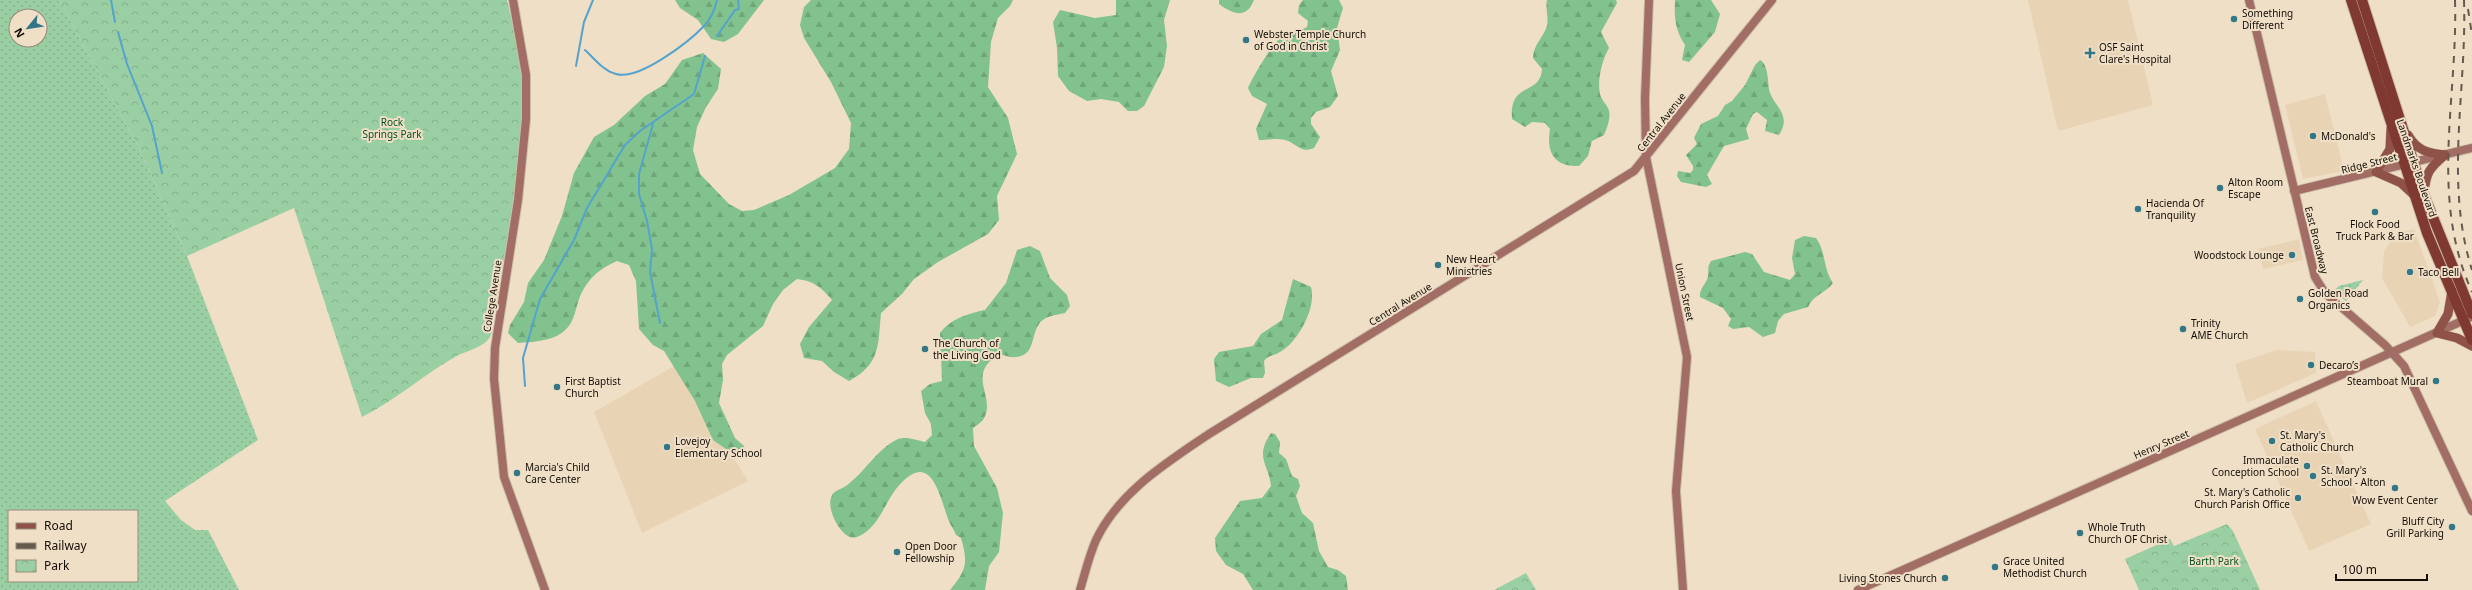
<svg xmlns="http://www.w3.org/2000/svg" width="2472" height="590" font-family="'Noto Sans',sans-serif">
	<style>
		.built { fill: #e9d3b5 }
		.grass { fill: url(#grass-dots); fill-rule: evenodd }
		.forest { fill: url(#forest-firs) }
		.park { fill: url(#park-crowns) }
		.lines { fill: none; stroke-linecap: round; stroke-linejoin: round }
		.stream { stroke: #55a3cd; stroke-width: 2 }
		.secondary-casing { stroke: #cdbda8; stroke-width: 10 }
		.primary-casing { stroke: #cdbda8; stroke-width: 10 }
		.highway-casing { stroke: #cdbda8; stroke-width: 12 }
		.secondary { stroke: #a16d65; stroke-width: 8 }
		.primary { stroke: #8f5249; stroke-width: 9 }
		.highway { stroke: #7f3930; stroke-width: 10 }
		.rail { stroke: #645a4d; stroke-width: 2; stroke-dasharray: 7 7; stroke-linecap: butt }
		.poi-dot { fill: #337786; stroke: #f0dfc7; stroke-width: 1.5 }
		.labels { text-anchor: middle; stroke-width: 4; stroke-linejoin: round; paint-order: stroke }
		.poi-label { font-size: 10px; fill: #130d06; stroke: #f0dfc7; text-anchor: start }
		.park-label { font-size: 10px; fill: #035123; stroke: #f0dfc7 }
		.street-label { font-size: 10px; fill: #130d06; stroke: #f0dfc7 }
	</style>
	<defs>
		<pattern id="grass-dots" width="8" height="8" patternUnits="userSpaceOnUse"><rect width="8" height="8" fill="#9acfa4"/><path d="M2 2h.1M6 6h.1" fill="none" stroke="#84b18c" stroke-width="1.8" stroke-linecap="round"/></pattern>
		<pattern id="forest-firs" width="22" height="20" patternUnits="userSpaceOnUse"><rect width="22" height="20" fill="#81c28f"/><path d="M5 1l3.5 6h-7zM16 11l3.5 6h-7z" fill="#6fa67a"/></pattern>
		<pattern id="park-crowns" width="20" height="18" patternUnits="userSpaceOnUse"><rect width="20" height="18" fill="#9acfa4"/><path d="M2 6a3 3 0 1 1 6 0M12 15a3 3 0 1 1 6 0" fill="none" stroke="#84b18c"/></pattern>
	</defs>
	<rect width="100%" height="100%" fill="#f0dfc7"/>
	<!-- built -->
	<g class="built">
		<polygon points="2028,0 2128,0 2153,105 2058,131"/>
		<polygon points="2325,94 2344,171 2303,179 2285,105"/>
		<polygon points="2414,229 2440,302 2435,316 2410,327 2382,278 2384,252 2395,234"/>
		<polygon points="2299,239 2303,260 2263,269 2258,249"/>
		<polygon points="2276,350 2315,352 2316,373 2247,403 2235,364"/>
		<polygon points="676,365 748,481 642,533 594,412"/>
		<polygon points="2316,401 2371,524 2309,551 2255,429"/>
	</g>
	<!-- grass -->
	<g class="grass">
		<path d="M0,0H59L139,148L187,256L258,440L165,501L181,520L195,530H208L239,590H0ZM16,16H40V40H16ZM9,511H137V581H9Z"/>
		<polygon points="2363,280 2346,301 2333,291 2339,286"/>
	</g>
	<!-- forest -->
	<g class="forest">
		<polygon points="675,0 764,0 738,34 724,42 711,39 698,20 680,8"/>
		<path d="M811,0H1013L1010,6L998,18L991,42L988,87L1008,118L1017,154L997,196L999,220L988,234L938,262L914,279L902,294L881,313C878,344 881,364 849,381L834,372L822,361L804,358L800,344L809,327L832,300C821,287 814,281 797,279L783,290L773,304L763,326L727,355L722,364L723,380L719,403L735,438L744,446L745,451L738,453L726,449L713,440L695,401L664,351L653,345L639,329L636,281L629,265L617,261C601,268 589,277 581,294C575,307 576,322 563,332C552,341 532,342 518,343L508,333L510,325L524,302L528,283L544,260L562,216L574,173L594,137L614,125L645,96L665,84L682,60L703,53L721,69L718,89L706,107L697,127L693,150L700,174L729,204L742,211L754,210L789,195L835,168L849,149L851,123L831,82L804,38L800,25L804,7Z"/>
		<polygon points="1116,0 1170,0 1164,20 1167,46 1164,67 1144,106 1137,111 1128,111 1119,102 1101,99 1087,101 1069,91 1058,76 1057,48 1053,22 1060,10 1095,18 1116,15"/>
		<path d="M1219,0H1254C1246,20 1233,14 1219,4Z"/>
		<path d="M1303,0H1339L1343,8L1337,28L1340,50L1331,71L1338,96L1330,107L1316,112L1311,118V124L1320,137L1314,148C1300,154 1297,143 1285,140C1277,138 1267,140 1259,140L1256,129L1267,104L1252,96L1248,88C1252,78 1269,50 1276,42C1285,34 1297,33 1307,27L1308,21L1298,13L1299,5Z"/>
		<path d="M1547,0H1616L1617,3L1601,32L1609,48C1602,60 1597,80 1600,94C1601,99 1606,104 1608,108C1612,116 1607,128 1604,135L1592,141L1588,156L1579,166C1554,167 1546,152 1550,129L1545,123L1532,122L1525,127L1512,119C1509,80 1540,97 1542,69L1533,58C1533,45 1543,38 1547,26C1549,17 1545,9 1547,0Z"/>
		<path d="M1675,0H1711L1720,14L1715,32L1689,62L1682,60L1685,45C1675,30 1674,17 1675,0Z"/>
		<path d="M1760,60C1768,64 1768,81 1769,89C1772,106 1793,113 1779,135L1765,131L1767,120L1757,112L1753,114L1746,129L1749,139L1724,146L1707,175L1712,184L1706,187L1681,182L1677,176L1678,171L1690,173L1693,170V166L1686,155L1697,144L1694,138L1701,124L1718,116L1725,105L1732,101L1745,85L1755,65Z"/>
		<path d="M1804,236L1816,238C1826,251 1823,269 1833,283C1826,293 1813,295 1808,307L1784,314L1778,321L1775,333L1763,337L1749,327L1733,329L1728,326L1731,319L1723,308L1700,297C1699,288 1707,284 1708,276C1709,270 1707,267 1711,261L1745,252L1752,254L1764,272L1790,280L1795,274L1792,258L1795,240Z"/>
		<path d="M1030,246L1040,251L1050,278L1067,295L1070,306L1065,313C1056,315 1044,316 1039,324C1034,331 1034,340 1030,348C1025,359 1010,359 1001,354C963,373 998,398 983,420C980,423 976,426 973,428L974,446L997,488L1003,513L999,552L989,566L985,590H950C967,570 968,562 961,538L956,535C954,529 950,525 948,519C939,493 930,447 896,489C886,502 880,521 867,531C862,535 856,539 850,537C839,533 827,509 831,498C833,490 840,490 846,486C865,472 877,449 898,439C906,436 917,440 925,442L932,435L931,424L925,413L921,391L930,384L942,381L940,333C950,319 969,313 985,310L1006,283L1017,250Z"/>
		<path d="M1293,279L1311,287C1317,307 1298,342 1280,352C1274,356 1268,355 1264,361L1265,373L1263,378H1251L1229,387L1216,381L1214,359L1219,352L1253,346L1261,334L1282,320Z"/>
		<path d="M1271,433L1275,434L1280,442L1279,453L1286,459L1292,476L1298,479L1300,486L1296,496L1302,513L1313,523L1319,551L1328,567L1338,570L1346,576L1348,590H1253L1243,574L1226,565L1216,551L1215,538L1240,501L1262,498L1271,486C1269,464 1254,458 1271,433Z"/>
	</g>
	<!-- park -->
	<g class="park">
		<path d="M59,0H507L518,46L522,83L521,126L513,206L491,335C485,348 467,350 455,357C423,375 396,400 362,417L294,208L187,256L139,148Z"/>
		<polygon points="2227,524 2233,531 2260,590 2139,590 2125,559 2170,539 2174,546"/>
		<polygon points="1526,573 1536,590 1494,590"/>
	</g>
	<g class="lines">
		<!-- stream -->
		<g class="stream">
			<polyline points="111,0 115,22"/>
			<polyline points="118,32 127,64 152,126 162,173"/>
			<polyline points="717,36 735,10 739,9 738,0"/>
			<path d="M585,50C594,58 603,71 616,74C639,81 690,41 705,25C711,18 715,9 717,0"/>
			<polyline points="576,66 584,22 593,0"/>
			<polyline points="653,124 639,174 639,194 647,221 652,249 650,272 660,323"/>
			<polyline points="525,386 523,358 540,299 574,240 587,208 625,145 640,131 694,94 705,56"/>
		</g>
		<defs>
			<g id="secondary">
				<polyline points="513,0 526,75 526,119 518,200 495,348 494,379 504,477 545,590"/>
				<polyline points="1649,0 1645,99 1646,157 1687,357 1676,491 1683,590"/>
				<polyline points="2249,0 2315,277 2325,293 2385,345 2404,366 2472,511"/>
				<polyline points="2294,191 2472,148"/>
				<path d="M1080,590C1085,573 1089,556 1096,540C1119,492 1166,463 1209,434L1634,171L1772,0"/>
				<polyline points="1858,590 2469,318"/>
			</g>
			<g id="primary">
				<polyline points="2391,128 2390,149 2376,172 2401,183 2414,195"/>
				<path d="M2408,135C2417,151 2428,153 2445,155"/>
				<path d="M2424,193C2426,173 2429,168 2445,155"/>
				<polyline points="2452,291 2448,314 2437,333 2457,338 2472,346"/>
			</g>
			<g id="highway">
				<polyline points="2351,0 2427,233 2472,340"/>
				<polyline points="2362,0 2424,195 2472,314"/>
			</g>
		</defs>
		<!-- secondary casing -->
		<use href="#secondary" class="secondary-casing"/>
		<!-- primary casing -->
		<use href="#primary" class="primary-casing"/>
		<!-- highway casing -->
		<use href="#highway" class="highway-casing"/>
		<!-- secondary -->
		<use href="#secondary" class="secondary"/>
		<!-- primary -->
		<use href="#primary" class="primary"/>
		<!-- highway -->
		<use href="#highway" class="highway"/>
		<!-- rail -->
		<g class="rail">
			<path d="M2455,0C2458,99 2429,197 2472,292"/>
			<path d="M2464,0C2467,91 2444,181 2472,270"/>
			<polyline points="2468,9 2472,35"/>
		</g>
	</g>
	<!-- markers -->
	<g class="poi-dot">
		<circle cx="2234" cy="19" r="4"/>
		<circle cx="1246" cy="40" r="4"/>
		<path d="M2088 47h4v4h4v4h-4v4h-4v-4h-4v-4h4z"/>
		<circle cx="2313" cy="136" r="4"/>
		<circle cx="2220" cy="188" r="4"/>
		<circle cx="2138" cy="209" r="4"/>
		<circle cx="2375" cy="212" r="4"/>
		<circle cx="2292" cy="255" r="4"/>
		<circle cx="1438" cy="265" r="4"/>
		<circle cx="2410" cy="272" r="4"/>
		<circle cx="2300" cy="299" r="4"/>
		<circle cx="2183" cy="329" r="4"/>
		<circle cx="925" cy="349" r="4"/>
		<circle cx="2311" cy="365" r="4"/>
		<circle cx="2436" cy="381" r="4"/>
		<circle cx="557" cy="387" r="4"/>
		<circle cx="2272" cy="441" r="4"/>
		<circle cx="667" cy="447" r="4"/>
		<circle cx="2307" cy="466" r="4"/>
		<circle cx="517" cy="473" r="4"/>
		<circle cx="2313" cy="476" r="4"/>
		<circle cx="2395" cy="488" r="4"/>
		<circle cx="2298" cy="498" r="4"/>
		<circle cx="2452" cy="527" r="4"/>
		<circle cx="2080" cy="533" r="4"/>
		<circle cx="897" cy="552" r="4"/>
		<circle cx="1995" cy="567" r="4"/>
		<circle cx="1945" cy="578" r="4"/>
	</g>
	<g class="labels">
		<!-- poi labels -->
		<g class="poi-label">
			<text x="2242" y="17">Something<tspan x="2242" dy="12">Different</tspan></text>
			<text x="1254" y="38">Webster Temple Church<tspan x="1254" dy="12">of God in Christ</tspan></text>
			<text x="2099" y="51">OSF Saint<tspan x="2099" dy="12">Clare's Hospital</tspan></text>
			<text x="2321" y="140">McDonald's</text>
			<text x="2228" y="186">Alton Room<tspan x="2228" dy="12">Escape</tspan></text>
			<text x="2146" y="207">Hacienda Of<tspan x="2146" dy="12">Tranquility</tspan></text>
			<text x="2375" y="228" text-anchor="middle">Flock Food<tspan x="2375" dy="12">Truck Park &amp; Bar</tspan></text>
			<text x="2284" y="259" text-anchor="end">Woodstock Lounge</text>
			<text x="1446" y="263">New Heart<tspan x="1446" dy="12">Ministries</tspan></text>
			<text x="2418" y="276">Taco Bell</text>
			<text x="2308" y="297">Golden Road<tspan x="2308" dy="12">Organics</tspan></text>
			<text x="2191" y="327">Trinity<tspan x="2191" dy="12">AME Church</tspan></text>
			<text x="933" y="347">The Church of<tspan x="933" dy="12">the Living God</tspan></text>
			<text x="2319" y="369">Decaro’s</text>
			<text x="565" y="385">First Baptist<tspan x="565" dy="12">Church</tspan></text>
			<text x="2428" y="385" text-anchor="end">Steamboat Mural</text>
			<text x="2280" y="439">St. Mary's<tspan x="2280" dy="12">Catholic Church</tspan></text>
			<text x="675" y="445">Lovejoy<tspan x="675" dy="12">Elementary School</tspan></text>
			<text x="2299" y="464" text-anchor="end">Immaculate<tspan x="2299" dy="12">Conception School</tspan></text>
			<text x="525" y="471">Marcia's Child<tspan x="525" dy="12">Care Center</tspan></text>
			<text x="2321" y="474">St. Mary's<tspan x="2321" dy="12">School - Alton</tspan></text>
			<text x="2290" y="496" text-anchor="end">St. Mary's Catholic<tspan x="2290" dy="12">Church Parish Office</tspan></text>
			<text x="2395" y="504" text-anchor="middle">Wow Event Center</text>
			<text x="2444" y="525" text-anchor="end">Bluff City<tspan x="2444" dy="12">Grill Parking</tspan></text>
			<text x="2088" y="531">Whole Truth<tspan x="2088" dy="12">Church OF Christ</tspan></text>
			<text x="905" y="550">Open Door<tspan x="905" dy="12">Fellowship</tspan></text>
			<text x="2003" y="565">Grace United<tspan x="2003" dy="12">Methodist Church</tspan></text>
			<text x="1937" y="582" text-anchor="end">Living Stones Church</text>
		</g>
		<!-- park labels -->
		<g class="park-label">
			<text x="392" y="126">Rock<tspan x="392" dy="12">Springs Park</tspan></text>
			<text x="2214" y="565">Barth Park</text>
		</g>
		<!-- street labels -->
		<g class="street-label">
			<text transform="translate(1661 122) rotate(-52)" y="4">Central Avenue</text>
			<text transform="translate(2369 163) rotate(-14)" y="4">Ridge Street</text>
			<text transform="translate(2417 168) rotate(71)" y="4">Landmarks Boulevard</text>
			<text transform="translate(2317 240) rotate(76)" y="4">East Broadway</text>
			<text transform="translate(1685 292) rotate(78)" y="4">Union Street</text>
			<text transform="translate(492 296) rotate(-81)" y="4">College Avenue</text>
			<text transform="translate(1400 304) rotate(-32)" y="4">Central Avenue</text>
			<text transform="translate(2161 444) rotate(-23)" y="4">Henry Street</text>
		</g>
	</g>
	<!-- legend -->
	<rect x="8" y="510" width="130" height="72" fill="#f0dfc7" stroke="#988b7a"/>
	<rect x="16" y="523" width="20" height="6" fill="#8f5249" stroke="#988b7a"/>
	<text x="44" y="530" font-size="12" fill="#130d06">Road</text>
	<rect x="16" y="543" width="20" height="6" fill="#645a4d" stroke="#988b7a"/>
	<text x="44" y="550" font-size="12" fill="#130d06">Railway</text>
	<rect x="16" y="560" width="20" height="12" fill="url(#park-crowns)" stroke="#988b7a"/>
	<text x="44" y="570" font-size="12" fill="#130d06">Park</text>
	<!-- north arrow -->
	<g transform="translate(28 28) rotate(240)"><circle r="19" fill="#f0dfc7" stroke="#988b7a"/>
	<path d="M0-3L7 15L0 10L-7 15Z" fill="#337786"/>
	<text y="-6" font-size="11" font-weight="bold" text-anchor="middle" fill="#130d06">N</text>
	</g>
	<!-- scale -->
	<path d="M2336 574v6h91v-6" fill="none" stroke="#130d06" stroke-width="2"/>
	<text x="2342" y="574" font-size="12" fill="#130d06" stroke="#f0dfc7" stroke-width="3" paint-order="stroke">100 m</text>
</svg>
